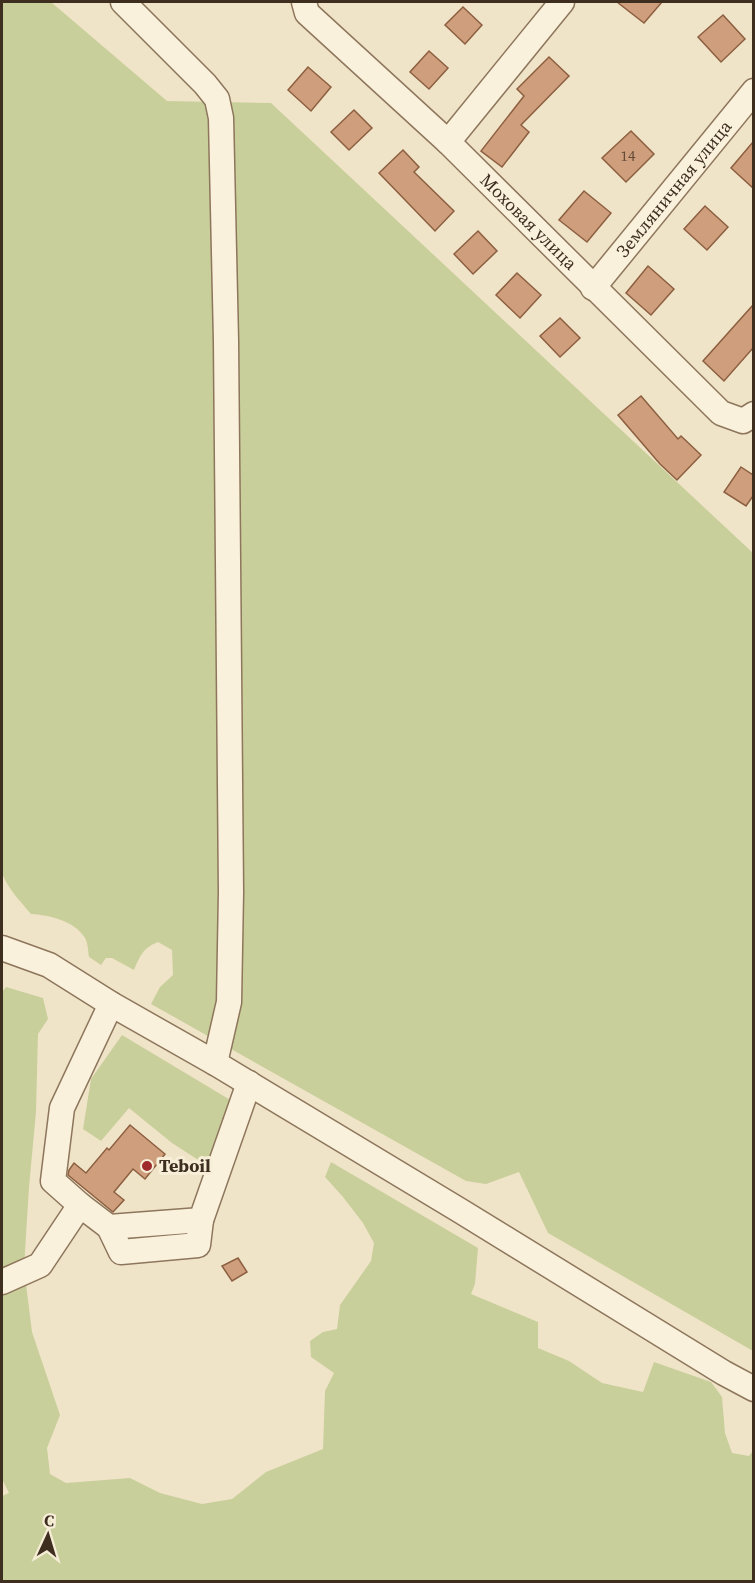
<svg xmlns="http://www.w3.org/2000/svg" width="755" height="1583" font-family="'Source Serif 4',serif">
	<style>
		.green { fill: #c9cf9b }
		.building { fill: #cf9f7d; stroke: #8d5f41; stroke-width: 1.5 }
		.lines { fill: none; stroke-linecap: round; stroke-linejoin: round }
		.minor-casing { stroke: #8d765c; stroke-width: 27 }
		.minor { stroke: #faf1dc; stroke-width: 24 }
		.poi-dot { fill: #9e2a2b; stroke: #f7eed8; stroke-width: 2 }
		.labels { text-anchor: middle; stroke-width: 6; stroke-linejoin: round; paint-order: stroke }
		.number-label { font-size: 15px; fill: #624a37 }
		.street-label { font-size: 18px; fill: #3d2e20; stroke: #f7eed8 }
		.poi-label { font-size: 18px; font-weight: bold; fill: #3d2e20; stroke: #f7eed8; text-anchor: start }
	</style>
	<rect width="100%" height="100%" fill="#f0e4c8"/>
	<!-- green -->
	<g class="green">
		<path d="M3,2H51L167,101L271,103L753,553V1351L548,1233L519,1172L486,1184L466,1181L151,1004L160,987L173,975L172,950L158,942C143,948 140,956 134,970L112,958H106L101,965L89,957C88,951 88,943 85,938C75,921 49,915 31,914C20,901 8,889 2,873Z"/>
		<polygon points="6,987 43,998 48,1019 38,1034 36,1112 29,1187 24,1268 32,1332 60,1415 47,1448 50,1474 66,1483 130,1478 160,1493 202,1504 232,1499 266,1472 323,1449 325,1391 334,1373 311,1357 310,1341 323,1332 337,1329 340,1305 371,1261 374,1243 363,1223 343,1197 325,1177 331,1162 478,1248 475,1284 471,1294 538,1322 538,1348 569,1361 602,1383 643,1392 654,1362 711,1382 722,1397 725,1433 732,1453 749,1456 753,1451 753,1581 2,1581 2,1496 9,1493 2,1479 2,992"/>
		<polygon points="122,1035 232,1101 206,1165 172,1143 129,1108 101,1141 83,1129 91,1079"/>
	</g>
	<!-- building -->
	<g class="building">
		<polygon points="617,2 662,2 644,23"/>
		<polygon points="463,7 482,25 465,44 445,25"/>
		<polygon points="723,15 745,39 721,62 698,37"/>
		<polygon points="429,51 448,68 429,89 410,72"/>
		<polygon points="549,57 569,76 521,125 529,132 502,167 481,151 524,96 517,89"/>
		<polygon points="308,67 331,87 311,111 288,90"/>
		<polygon points="354,110 372,128 349,150 331,132"/>
		<polygon points="631,131 654,154 626,182 602,158"/>
		<polygon points="753,142 753,188 731,168"/>
		<polygon points="403,150 419,167 414,172 454,211 435,231 379,173"/>
		<polygon points="584,191 611,213 587,242 559,220"/>
		<polygon points="705,206 728,227 707,250 684,229"/>
		<polygon points="478,231 497,251 473,274 454,254"/>
		<polygon points="648,266 674,289 651,315 626,293"/>
		<polygon points="517,273 541,295 520,318 496,295"/>
		<polygon points="753,305 753,348 724,381 703,361"/>
		<polygon points="560,318 580,338 560,357 540,336"/>
		<polygon points="641,396 678,439 681,436 701,455 677,480 660,464 618,415"/>
		<polygon points="741,467 753,475 753,496 746,506 724,492"/>
		<polygon points="130,1125 165,1154 145,1179 133,1169 114,1192 124,1200 113,1212 68,1175 69,1170 74,1163 86,1173 107,1148 109,1150"/>
		<polygon points="238,1258 247,1272 232,1281 222,1266"/>
	</g>
	<g class="lines">
		<defs>
			<g id="minor">
				<polyline points="123,2 205,84 217,99 221,118 226,341 231,892 229,1002 215,1063"/>
				<path id="s1" d="M304,2L307,13L448,142L721,413L743,421L754,414"/>
				<polyline points="448,142 562,2"/>
				<path id="s2" d="M593,288L754,91"/>
				<polyline points="2,948 49,965 111,1004 215,1063 459,1210 724,1373 754,1389"/>
				<polyline points="111,1004 62,1108 53,1181 80,1205 109,1227 201,1220 249,1083"/>
				<polyline points="109,1227 121,1252 198,1245 201,1220"/>
				<polyline points="2,1282 40,1265 80,1205"/>
			</g>
		</defs>
		<!-- minor casing -->
		<use href="#minor" class="minor-casing"/>
		<!-- minor -->
		<use href="#minor" class="minor"/>
	</g>
	<!-- markers -->
	<circle class="poi-dot" cx="147" cy="1166" r="6"/>
	<g class="labels">
		<!-- number labels -->
		<g class="number-label">
			<text x="628" y="161">14</text>
		</g>
		<!-- street labels -->
		<g class="street-label">
			<text dy="6" stroke="none"><textPath href="#s2" startOffset="128">Земляничная улица</textPath></text>
			<text dy="6" stroke="none"><textPath href="#s1" startOffset="316">Моховая улица</textPath></text>
		</g>
		<!-- poi labels -->
		<g class="poi-label">
			<text x="159" y="1172">Teboil</text>
		</g>
	</g>
	<!-- border -->
	<rect width="755" height="1583" fill="none" stroke="#3d2e20" stroke-width="6"/>
	<!-- north arrow -->
	<g transform="translate(48 1535) rotate(4)" stroke="#f7eed8" stroke-width="4.5" paint-order="stroke">
	<path d="M0-4.5L10 22L0 15L-10 22Z" fill="#3d2e20"/>
	<text y="-9" font-size="16" font-weight="bold" text-anchor="middle" fill="#3d2e20">С</text>
	</g>
</svg>
